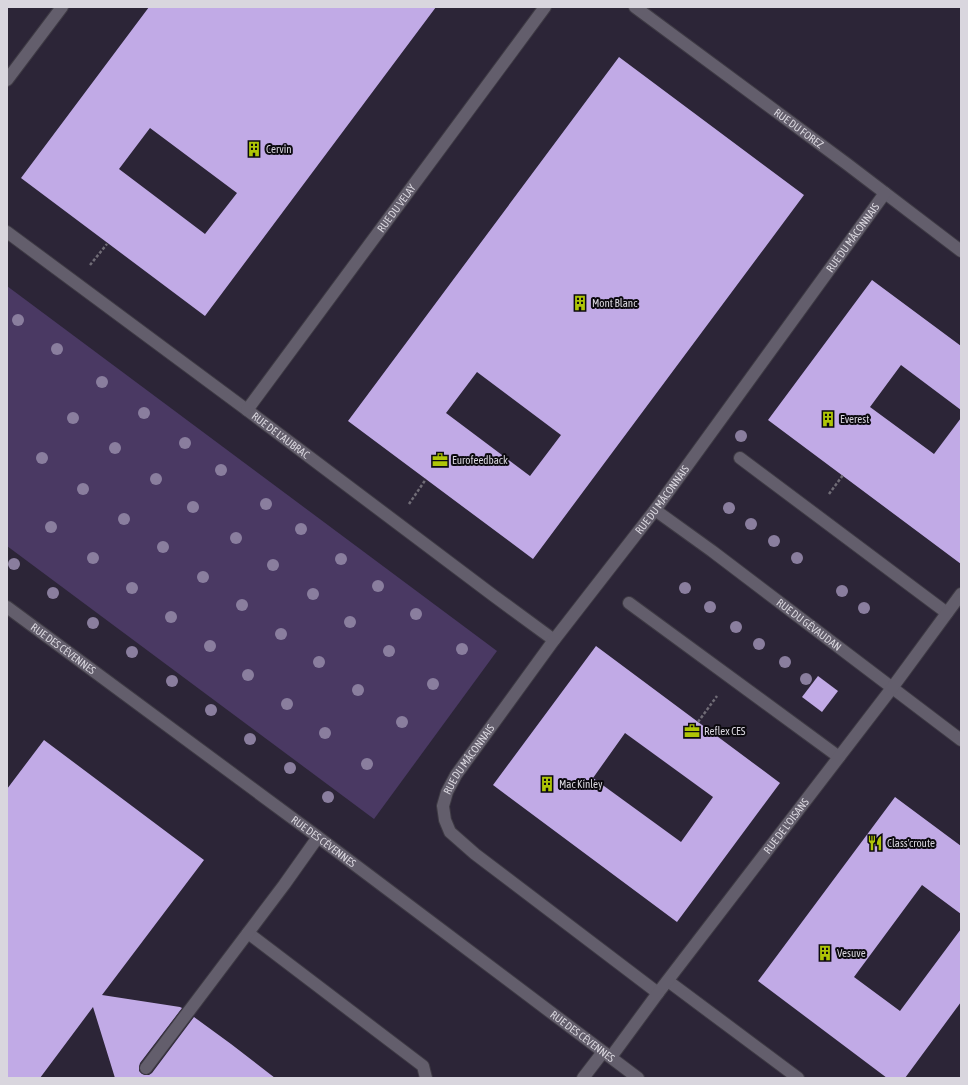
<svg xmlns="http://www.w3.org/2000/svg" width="968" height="1085" font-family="'Asap Condensed',sans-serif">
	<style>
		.built { fill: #2c2537 }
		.green { fill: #4a3963 }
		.building { fill: #c1aae6; fill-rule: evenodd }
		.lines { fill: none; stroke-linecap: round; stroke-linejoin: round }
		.minor-casing { stroke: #3e3a44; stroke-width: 14 }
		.path { stroke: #706c76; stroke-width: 2.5; stroke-dasharray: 3 2; stroke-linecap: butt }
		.minor { stroke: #635e6c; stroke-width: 12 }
		.tree { fill: #8a7e9e }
		.labels { text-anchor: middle; stroke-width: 4; stroke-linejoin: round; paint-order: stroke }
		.street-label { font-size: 11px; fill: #d9d6de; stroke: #0c0a0f }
		.poi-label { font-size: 11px; fill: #d9d6de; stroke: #0c0a0f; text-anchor: start }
	</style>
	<rect width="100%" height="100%" fill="#231f2b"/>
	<!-- built -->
	<rect class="built" x="7" y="7" width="954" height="1071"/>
	<!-- green -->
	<polygon class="green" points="7,286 497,651 374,819 7,546"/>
	<!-- building -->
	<g class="building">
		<path d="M149,7H436L205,316L21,178ZM150,128L237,193L205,234L119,169Z"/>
		<path d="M619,57L804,195L533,559L348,421ZM477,372L561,435L530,476L446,413Z"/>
		<polygon points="872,280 961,346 961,410 901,365 870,407 934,454 961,418 961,564 768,420"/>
		<path d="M596,646L780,783L677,922L493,785ZM625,733L713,797L681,842L593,778Z"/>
		<polygon points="818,676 838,691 822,712 802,697"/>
		<polygon points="44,740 204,860 102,995 180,1007 182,1008 140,1063 139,1067 139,1071 142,1074 145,1075 149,1075 152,1073 194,1017 231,1044 275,1078 115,1078 93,1007 40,1078 7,1078 7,789"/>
		<polygon points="895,797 961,846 961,914 922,885 854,977 900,1011 961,929 961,1002 905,1078 887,1078 758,981"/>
	</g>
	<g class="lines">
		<defs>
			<g id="minor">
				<path id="s1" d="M635,7L847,164L961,251"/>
				<polyline points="7,80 62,7"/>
				<path id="s2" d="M7,232L247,410L494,596L554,640"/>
				<path id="s3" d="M247,410L545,7"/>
				<polyline points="740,458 947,613"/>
				<path id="s4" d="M655,510L712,551L961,740"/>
				<polyline points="629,603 839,757"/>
				<path id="s5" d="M7,607L318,837L638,1078"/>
				<polyline points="248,933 423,1066 426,1078"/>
				<polyline points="668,981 798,1078"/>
				<path id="s6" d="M658,993L475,854L450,832L445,820L443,806L447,792L456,775L554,640L655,510L885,193"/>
				<path id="s7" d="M611,1057L658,993L892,688L961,594"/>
				<polyline points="146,1068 284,885 318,837"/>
				<polyline points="583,1078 603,1052"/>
			</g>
		</defs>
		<!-- minor casing -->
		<use href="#minor" class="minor-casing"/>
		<!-- path -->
		<g class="path">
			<polyline points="90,265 107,244"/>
			<polyline points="829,494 843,475"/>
			<polyline points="409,504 426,479"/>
			<polyline points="698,722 717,696"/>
		</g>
		<!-- minor -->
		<use href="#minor" class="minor"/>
	</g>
	<!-- trees -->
	<g class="tree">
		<circle cx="18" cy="320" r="6"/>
		<circle cx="57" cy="349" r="6"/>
		<circle cx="102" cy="382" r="6"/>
		<circle cx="144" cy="413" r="6"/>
		<circle cx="73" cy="418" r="6"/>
		<circle cx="741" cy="436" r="6"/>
		<circle cx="185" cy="443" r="6"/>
		<circle cx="115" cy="448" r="6"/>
		<circle cx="42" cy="458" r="6"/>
		<circle cx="221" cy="470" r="6"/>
		<circle cx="156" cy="479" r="6"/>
		<circle cx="83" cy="489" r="6"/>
		<circle cx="266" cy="504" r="6"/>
		<circle cx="193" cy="507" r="6"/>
		<circle cx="729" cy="508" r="6"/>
		<circle cx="124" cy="519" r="6"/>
		<circle cx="751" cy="524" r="6"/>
		<circle cx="51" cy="527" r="6"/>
		<circle cx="301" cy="529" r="6"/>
		<circle cx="236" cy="538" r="6"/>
		<circle cx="774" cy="541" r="6"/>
		<circle cx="163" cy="547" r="6"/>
		<circle cx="93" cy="558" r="6"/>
		<circle cx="797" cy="558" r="6"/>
		<circle cx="341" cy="559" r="6"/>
		<circle cx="14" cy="564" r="6"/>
		<circle cx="273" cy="565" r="6"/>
		<circle cx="203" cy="577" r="6"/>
		<circle cx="378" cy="586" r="6"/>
		<circle cx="132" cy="588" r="6"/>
		<circle cx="685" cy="588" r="6"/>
		<circle cx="842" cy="591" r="6"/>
		<circle cx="53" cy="593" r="6"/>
		<circle cx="313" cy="594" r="6"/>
		<circle cx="242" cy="605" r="6"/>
		<circle cx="710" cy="607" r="6"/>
		<circle cx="864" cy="608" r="6"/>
		<circle cx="416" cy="614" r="6"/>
		<circle cx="171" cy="617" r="6"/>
		<circle cx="350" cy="622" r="6"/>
		<circle cx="93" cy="623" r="6"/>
		<circle cx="736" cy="627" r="6"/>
		<circle cx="281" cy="634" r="6"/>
		<circle cx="759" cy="644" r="6"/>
		<circle cx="210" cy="646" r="6"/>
		<circle cx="462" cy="649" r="6"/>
		<circle cx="389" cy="651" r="6"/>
		<circle cx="132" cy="652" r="6"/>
		<circle cx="319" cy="662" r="6"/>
		<circle cx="785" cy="662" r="6"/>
		<circle cx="248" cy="675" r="6"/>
		<circle cx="806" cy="679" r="6"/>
		<circle cx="172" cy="681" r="6"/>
		<circle cx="433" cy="684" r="6"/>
		<circle cx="358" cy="690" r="6"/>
		<circle cx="287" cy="704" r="6"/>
		<circle cx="211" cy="710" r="6"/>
		<circle cx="402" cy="722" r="6"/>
		<circle cx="325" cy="733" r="6"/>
		<circle cx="250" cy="739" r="6"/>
		<circle cx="367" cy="764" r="6"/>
		<circle cx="290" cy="768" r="6"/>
		<circle cx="328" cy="797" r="6"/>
	</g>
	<!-- icons -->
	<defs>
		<symbol id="building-bare" viewBox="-9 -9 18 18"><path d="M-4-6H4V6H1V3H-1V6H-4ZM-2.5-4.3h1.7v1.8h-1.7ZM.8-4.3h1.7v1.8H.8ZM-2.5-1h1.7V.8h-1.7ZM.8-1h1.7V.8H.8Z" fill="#afc507" stroke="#0c0a0f" stroke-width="2.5" paint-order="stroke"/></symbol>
		<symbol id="office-bare" viewBox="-9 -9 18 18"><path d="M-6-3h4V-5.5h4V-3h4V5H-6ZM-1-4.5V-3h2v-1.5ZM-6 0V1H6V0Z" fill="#afc507" stroke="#0c0a0f" stroke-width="2.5" paint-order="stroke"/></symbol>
		<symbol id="restaurant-bare" viewBox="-9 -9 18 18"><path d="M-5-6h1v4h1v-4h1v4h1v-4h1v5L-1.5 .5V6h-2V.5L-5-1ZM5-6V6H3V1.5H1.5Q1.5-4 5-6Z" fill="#afc507" stroke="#0c0a0f" stroke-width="2.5" paint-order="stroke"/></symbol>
	</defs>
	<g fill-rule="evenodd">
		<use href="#building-bare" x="243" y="138" width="22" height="22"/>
		<use href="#building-bare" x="569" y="292" width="22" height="22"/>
		<use href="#building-bare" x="817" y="408" width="22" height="22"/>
		<use href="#office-bare" x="429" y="449" width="22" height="22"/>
		<use href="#office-bare" x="681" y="720" width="22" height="22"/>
		<use href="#building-bare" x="536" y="773" width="22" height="22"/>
		<use href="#restaurant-bare" x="864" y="832" width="22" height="22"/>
		<use href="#building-bare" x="814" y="942" width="22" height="22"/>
	</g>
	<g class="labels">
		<!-- street labels -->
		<g class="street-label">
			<text dy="4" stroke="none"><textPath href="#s1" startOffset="204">RUE DU FOREZ</textPath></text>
			<text dy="4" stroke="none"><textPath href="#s3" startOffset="251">RUE DU VELAY</textPath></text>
			<text dy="4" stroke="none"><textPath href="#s6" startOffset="992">RUE DU MÂCONNAIS</textPath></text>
			<text dy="4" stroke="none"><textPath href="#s2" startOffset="341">RUE DE L'AUBRAC</textPath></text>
			<text dy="4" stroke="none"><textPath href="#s6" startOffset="668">RUE DU MÂCONNAIS</textPath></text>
			<text dy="4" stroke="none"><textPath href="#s4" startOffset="192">RUE DU GÉVAUDAN</textPath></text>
			<text dy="4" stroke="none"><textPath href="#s5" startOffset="70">RUE DES CÉVENNES</textPath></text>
			<text dy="4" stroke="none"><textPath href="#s6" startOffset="344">RUE DU MÂCONNAIS</textPath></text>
			<text dy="4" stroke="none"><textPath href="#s7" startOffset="290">RUE DE L'OISANS</textPath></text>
			<text dy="4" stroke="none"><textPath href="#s5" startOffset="394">RUE DES CÉVENNES</textPath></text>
			<text dy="4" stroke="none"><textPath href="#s5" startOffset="718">RUE DES CÉVENNES</textPath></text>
		</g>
		<!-- poi labels -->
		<g class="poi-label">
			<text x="266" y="153">Cervin</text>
			<text x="592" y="307">Mont Blanc</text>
			<text x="840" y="423">Everest</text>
			<text x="452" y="464">Eurofeedback</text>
			<text x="704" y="735">Reflex CES</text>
			<text x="559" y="788">Mac Kinley</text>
			<text x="887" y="847">Class'croute</text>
			<text x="837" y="957">Vesuve</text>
		</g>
	</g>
	<!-- border -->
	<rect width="968" height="1085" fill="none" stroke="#d9d6de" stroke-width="16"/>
</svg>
